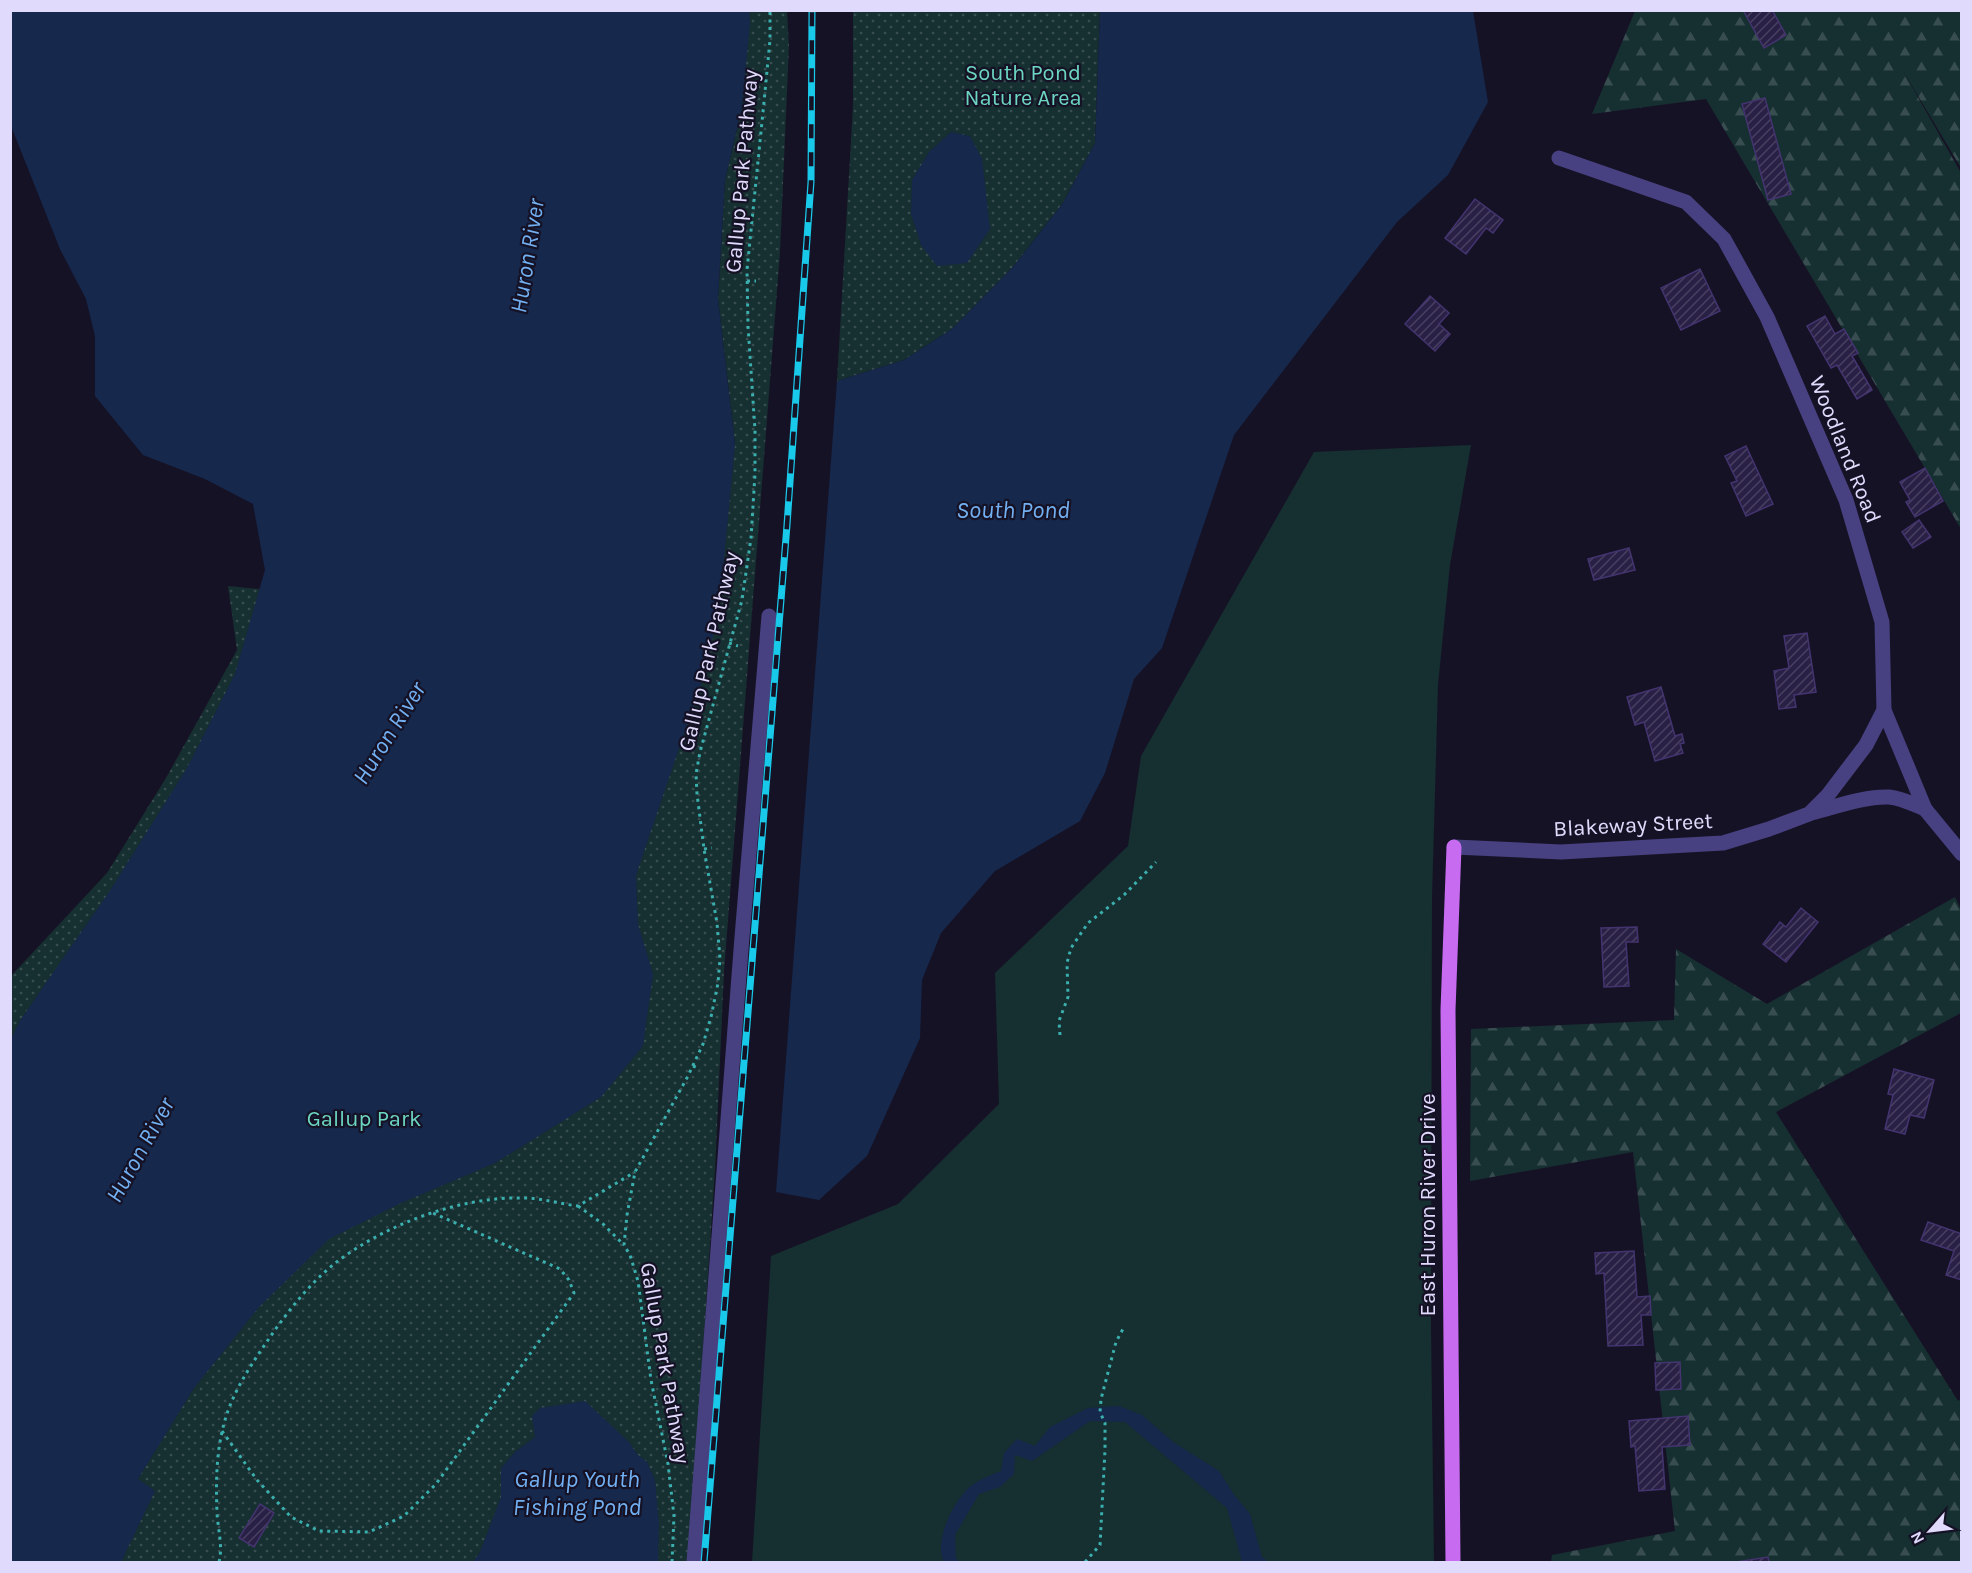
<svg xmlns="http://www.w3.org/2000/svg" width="1972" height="1573" font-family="Karla,sans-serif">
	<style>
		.grass { fill: #162f30 }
		.forest { fill: url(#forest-firs) }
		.park { fill: url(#park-dots) }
		.water { fill: #16284c }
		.building { fill: url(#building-hatch); stroke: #43346f; stroke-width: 1.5 }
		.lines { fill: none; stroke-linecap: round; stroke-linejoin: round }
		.path { stroke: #3bafae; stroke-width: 3; stroke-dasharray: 3 4.5; stroke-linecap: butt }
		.minor { stroke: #474181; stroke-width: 15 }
		.major { stroke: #c76cf1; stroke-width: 15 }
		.rail-casing { stroke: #19c9ea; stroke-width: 7 }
		.rail { stroke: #161226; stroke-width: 4.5; stroke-dasharray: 14; stroke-linecap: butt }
		.labels { text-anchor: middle; stroke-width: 4.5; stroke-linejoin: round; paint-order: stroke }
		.park-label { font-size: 22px; fill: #6cd6c1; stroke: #161226 }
		.street-label { font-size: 22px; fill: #e0dafc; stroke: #161226 }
		.water-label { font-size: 24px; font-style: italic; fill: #72b0f2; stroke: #161226 }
	</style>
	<defs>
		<pattern id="forest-firs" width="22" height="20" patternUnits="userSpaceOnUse" patternTransform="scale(1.5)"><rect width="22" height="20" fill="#162f30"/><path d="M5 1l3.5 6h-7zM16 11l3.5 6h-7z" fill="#384d4f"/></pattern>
		<pattern id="park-dots" width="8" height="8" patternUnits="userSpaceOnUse" patternTransform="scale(1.5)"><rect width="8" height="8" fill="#162f30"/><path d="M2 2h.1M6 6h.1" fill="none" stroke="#384d4f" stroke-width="1.8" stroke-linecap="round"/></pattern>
		<pattern id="building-hatch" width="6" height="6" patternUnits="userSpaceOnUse" patternTransform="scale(1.5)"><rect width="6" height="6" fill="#292045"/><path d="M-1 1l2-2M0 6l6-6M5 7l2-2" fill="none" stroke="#484061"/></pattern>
	</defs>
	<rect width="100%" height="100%" fill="#161226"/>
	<!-- grass -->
	<polygon class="grass" points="1471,445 1450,565 1438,685 1432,898 1431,1326 1434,1562 752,1562 771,1256 898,1204 999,1104 995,973 1128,846 1141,756 1314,452"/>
	<!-- forest -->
	<g class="forest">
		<polygon points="1635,11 1961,11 1961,168 1902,69 1961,173 1961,529 1706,99 1592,114"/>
		<polygon points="1955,897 1961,910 1961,1013 1776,1112 1958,1401 1961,1399 1961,1562 1551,1562 1552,1555 1675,1531 1633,1152 1470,1181 1471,1029 1674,1020 1676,949 1767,1004"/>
	</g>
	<!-- park -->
	<g class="park">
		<polygon points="749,11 787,11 789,46 780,252 724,972 715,1170 689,1562 11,1562 10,977 107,873 166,778 237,650 228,586 259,589 735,444 718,299 725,180 742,107 749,23"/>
		<polygon points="853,11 1100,11 1095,143 1063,203 1013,267 952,329 904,360 837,381 853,106"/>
	</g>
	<!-- water -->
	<g class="water">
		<polygon points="11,10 749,10 750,23 742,107 725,180 718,299 735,444 719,612 702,681 636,875 638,924 653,974 643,1046 601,1097 495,1163 401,1203 329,1239 259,1307 194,1388 138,1479 155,1491 121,1562 11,1562 11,1039 21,1019 111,889 187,768 235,674 265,570 253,504 205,479 143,455 95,396 95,336 86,299 60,249 11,126"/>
		<polygon points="1100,11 1473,11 1488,102 1448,175 1397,222 1234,435 1162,648 1134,679 1105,773 1080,821 995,871 941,933 922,980 920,1038 867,1156 819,1200 776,1192 837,381 904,360 952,329 1013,267 1063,203 1095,143"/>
		<polygon points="951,132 970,136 982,159 990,229 967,263 937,266 921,245 911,214 912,180 929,152"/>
		<polygon points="585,1401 629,1442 637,1454 647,1462 655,1480 659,1524 658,1562 473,1562 480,1552 501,1497 501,1468 515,1452 535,1437 532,1416 540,1408"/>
		<path d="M1119,1406L1142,1415L1173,1442L1219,1471L1235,1496L1250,1514L1262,1557L1268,1562H1242L1227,1508L1125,1422L1090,1421L1032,1461L1015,1455L1014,1474L1000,1487L979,1494L955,1535L956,1558L959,1562H944C933,1542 954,1499 971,1486C980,1479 991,1475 1001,1471L1004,1453L1017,1439L1035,1446L1050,1427L1088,1408Z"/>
	</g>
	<!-- building -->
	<g class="building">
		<polygon points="1743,10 1772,10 1786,35 1764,48"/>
		<polygon points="1765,98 1791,194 1768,200 1742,104"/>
		<polygon points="1475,199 1503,220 1493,233 1486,228 1466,254 1445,238"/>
		<polygon points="1700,269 1720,311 1681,330 1661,288"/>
		<polygon points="1430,296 1449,313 1439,324 1450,334 1435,351 1405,324"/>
		<polygon points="1825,316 1835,334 1844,329 1858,353 1852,356 1872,390 1857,399 1837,365 1831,368 1807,326"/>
		<polygon points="1746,446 1773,504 1746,516 1731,483 1737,481 1725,456"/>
		<polygon points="1925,468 1943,501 1915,517 1906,502 1910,500 1900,482"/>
		<polygon points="1919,520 1931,537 1913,548 1902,532"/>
		<polygon points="1629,548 1635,570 1594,580 1588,559"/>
		<polygon points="1807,633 1816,692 1794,695 1796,707 1779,709 1774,671 1789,668 1784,636"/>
		<polygon points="1661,687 1675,736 1682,734 1684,743 1680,744 1683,753 1655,761 1644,722 1635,725 1627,697"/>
		<polygon points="1801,908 1818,922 1786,962 1763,944 1780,922 1786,927"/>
		<polygon points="1637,927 1638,942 1626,942 1629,986 1604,987 1601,928"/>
		<polygon points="1894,1069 1934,1080 1924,1118 1910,1115 1905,1134 1885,1129 1893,1095 1888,1094"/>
		<polygon points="1928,1222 1962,1234 1962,1280 1946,1275 1954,1251 1921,1240"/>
		<polygon points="1634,1251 1637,1297 1650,1296 1651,1315 1641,1315 1643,1345 1608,1346 1604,1273 1596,1274 1595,1253"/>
		<polygon points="1680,1362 1681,1389 1656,1390 1655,1363"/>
		<polygon points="1688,1416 1690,1445 1662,1447 1665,1489 1639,1491 1635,1446 1631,1447 1629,1421"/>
		<polygon points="260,1504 274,1513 254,1547 239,1538"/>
		<polygon points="1768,1557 1769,1562 1736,1562"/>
	</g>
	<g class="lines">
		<!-- path -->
		<g class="path">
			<polyline points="747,281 756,281"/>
			<polyline points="729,643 738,646"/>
			<polyline points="704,849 712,848"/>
			<polyline points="1060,1035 1059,1021 1068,997 1067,963 1071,948 1088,923 1124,895 1156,862"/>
			<polyline points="693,1066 700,1069"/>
			<polyline points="578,1206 603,1224 624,1245"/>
			<polyline points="222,1431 257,1480 291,1517 319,1531 369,1532 404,1516 436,1484 574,1293 569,1280 560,1269 433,1213"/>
			<path d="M219,1562C223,1546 218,1530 217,1513C216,1486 216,1458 222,1432C229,1398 247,1371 266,1343C285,1315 307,1286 334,1264C384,1225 460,1196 524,1198C542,1198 560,1204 578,1206L635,1172"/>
			<polyline points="672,1562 674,1516 668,1464 651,1380 638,1281 630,1255 624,1245 627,1215 635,1172 688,1076 703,1044 711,1017 718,983 720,959 717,923 704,849 697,794 696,774 700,752 742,600 751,538 755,474 755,430 748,326 747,270 764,102 770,40 770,10"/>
			<polyline points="1085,1562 1100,1545 1105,1450 1105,1423 1100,1412 1101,1399 1116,1342 1124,1327"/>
		</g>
		<!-- minor -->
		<g class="minor">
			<polyline points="1559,158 1686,202 1724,239 1767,317 1846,500 1882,622 1884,710 1925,809 1962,854"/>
			<path d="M1811,813C1835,807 1865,796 1889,797C1901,798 1913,804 1925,809"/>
			<polyline points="1454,847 1561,852 1723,843 1769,829 1809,814 1828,795 1866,745 1884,710"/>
			<polyline points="694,1562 742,937 769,616"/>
		</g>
		<!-- major -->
		<polyline class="major" points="1453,1562 1448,1010 1454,847"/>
		<defs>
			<polyline id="rail" points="704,1562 787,525 811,182 812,10"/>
		</defs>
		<!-- rail casing -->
		<use href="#rail" class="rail-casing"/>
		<!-- rail -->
		<use href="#rail" class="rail"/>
	</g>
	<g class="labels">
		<!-- park labels -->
		<g class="park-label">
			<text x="1023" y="80">South Pond<tspan x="1023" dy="25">Nature Area</tspan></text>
			<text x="364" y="1126">Gallup Park</text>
		</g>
		<!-- street labels -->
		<g class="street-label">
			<text transform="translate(741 171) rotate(-85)" y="8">Gallup Park Pathway</text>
			<text transform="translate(1846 449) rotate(68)" y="8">Woodland Road</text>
			<text transform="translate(708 651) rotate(-77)" y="8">Gallup Park Pathway</text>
			<text transform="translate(1633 824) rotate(-3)" y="8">Blakeway Street</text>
			<text transform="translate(1427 1205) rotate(-90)" y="8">East Huron River Drive</text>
			<text transform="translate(666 1363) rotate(80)" y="8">Gallup Park Pathway</text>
		</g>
		<!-- water labels -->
		<g class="water-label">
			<text transform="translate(527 256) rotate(-81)" y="8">Huron River</text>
			<text x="1013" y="518">South Pond</text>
			<text transform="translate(389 733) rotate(-58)" y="8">Huron River</text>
			<text transform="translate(140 1150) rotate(-61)" y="8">Huron River</text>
			<text x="577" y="1487">Gallup Youth<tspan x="577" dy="28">Fishing Pond</tspan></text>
		</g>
	</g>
	<!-- border -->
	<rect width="1972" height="1573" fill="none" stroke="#e0dafc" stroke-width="24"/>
	<!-- north arrow -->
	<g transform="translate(1930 1531) rotate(242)" stroke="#161226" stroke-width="4.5" paint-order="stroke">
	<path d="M0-4.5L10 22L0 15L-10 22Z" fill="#e0dafc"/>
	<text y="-9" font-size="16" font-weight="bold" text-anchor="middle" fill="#e0dafc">N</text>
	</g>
</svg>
